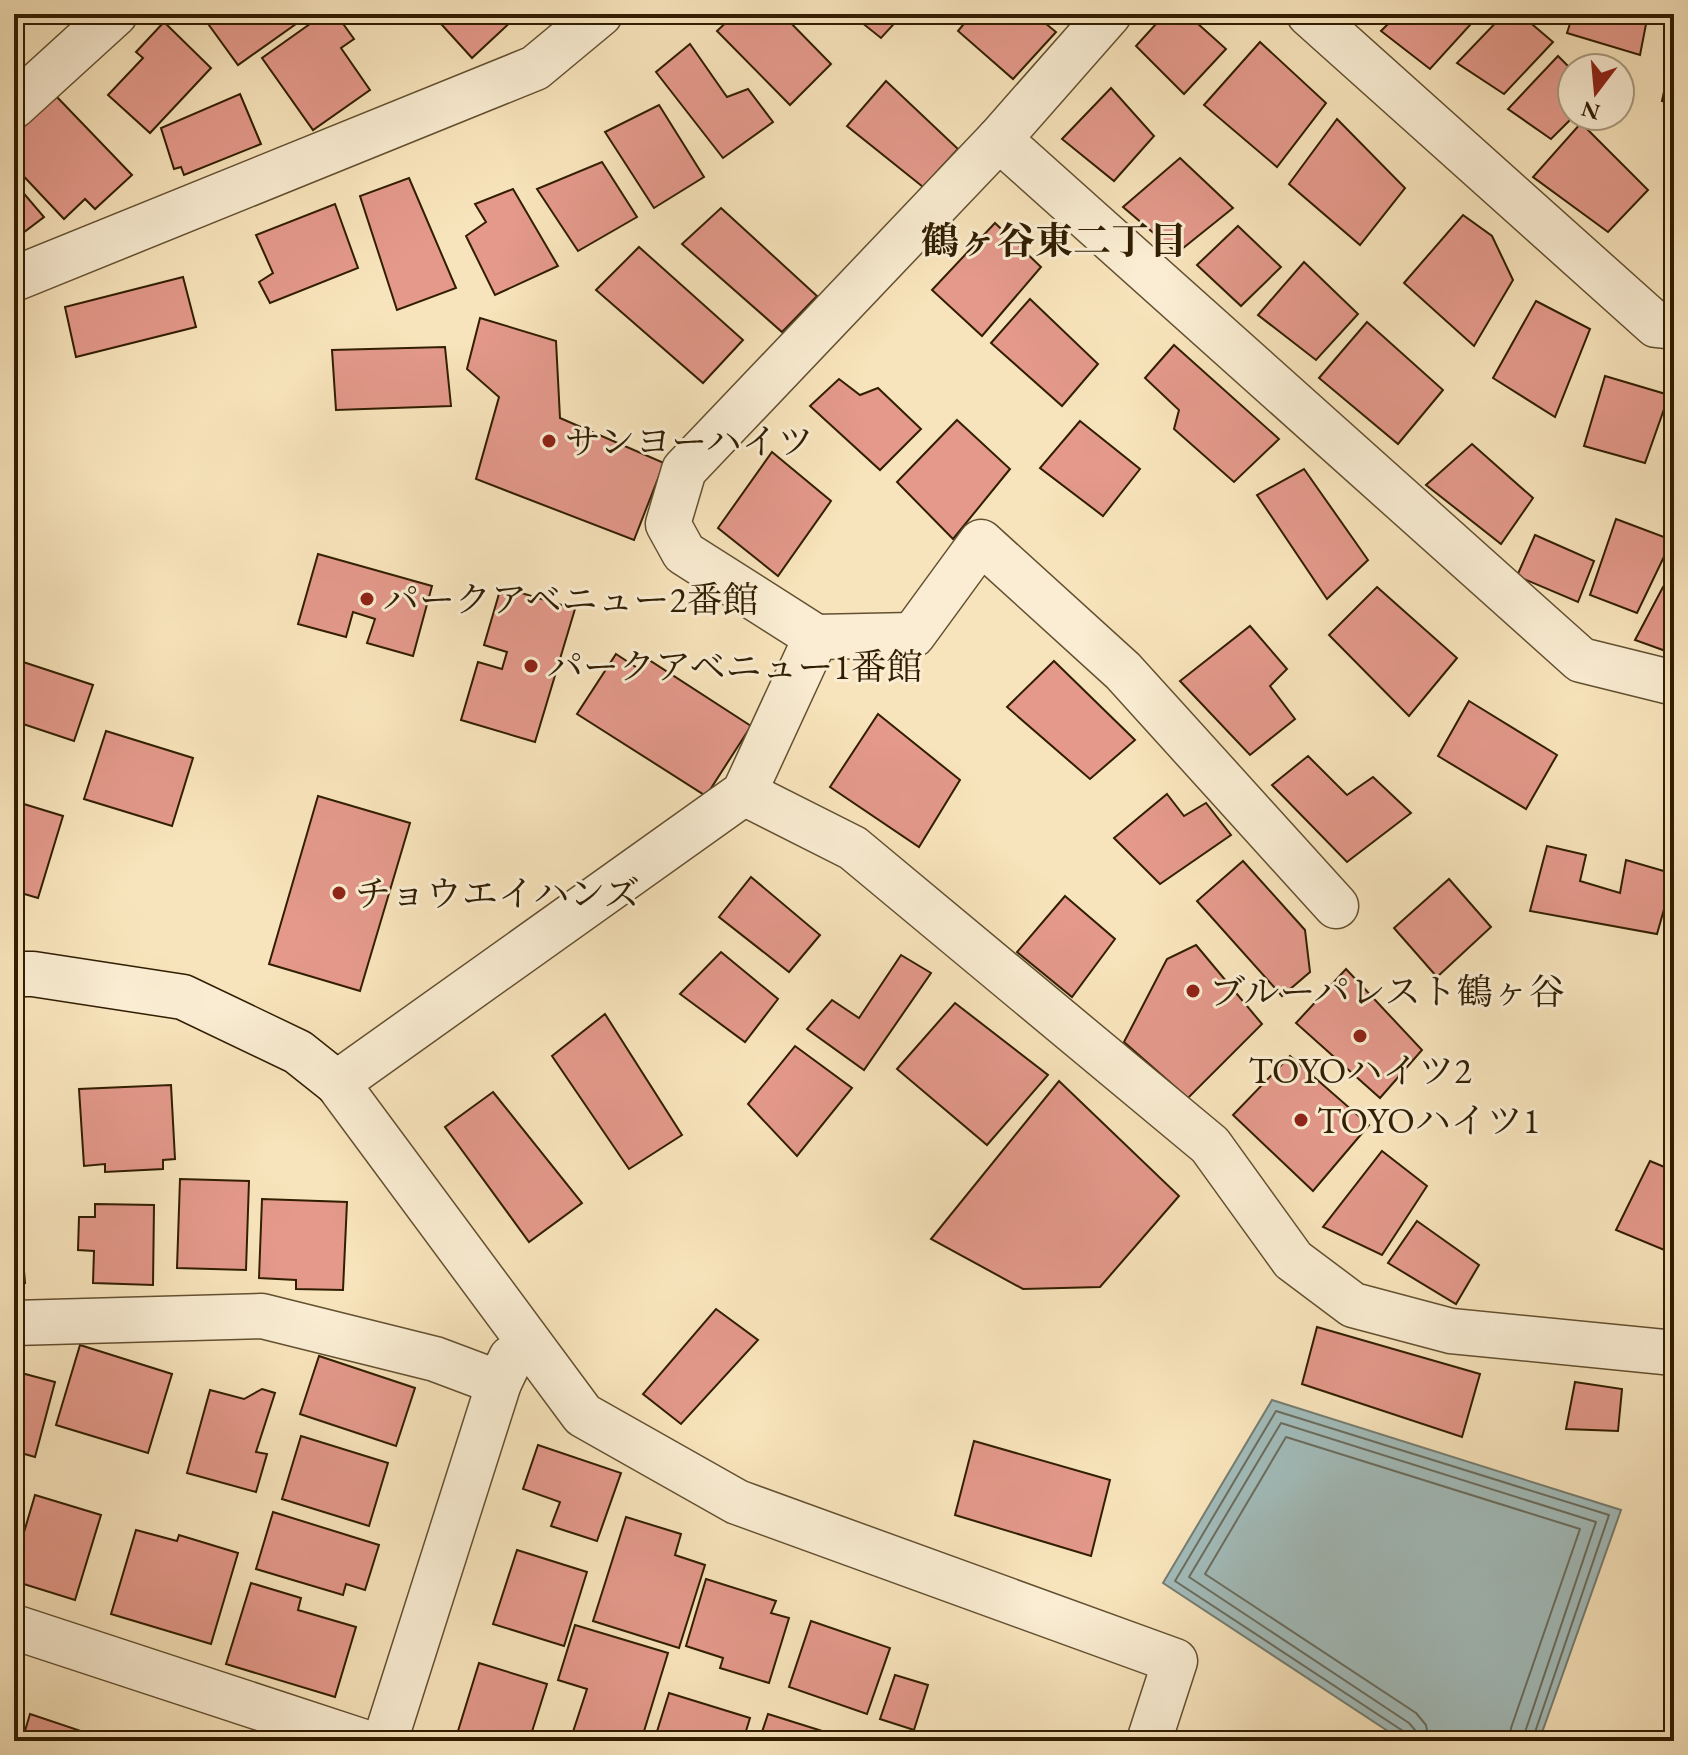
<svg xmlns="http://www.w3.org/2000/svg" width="1688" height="1755" font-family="'EB Garamond','Noto Serif JP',serif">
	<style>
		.water { fill: #a2bcbb; stroke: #757d71; stroke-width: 2 }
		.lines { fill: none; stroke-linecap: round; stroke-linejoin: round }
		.shore { stroke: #6a6d5e; stroke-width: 2 }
		.building { fill: #e4998b; stroke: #311e01; stroke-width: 2 }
		.street-casing { stroke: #635030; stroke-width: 47 }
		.secondary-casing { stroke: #311e01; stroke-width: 47 }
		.street { stroke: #faedd3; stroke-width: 44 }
		.secondary { stroke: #faedd3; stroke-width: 44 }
		.poi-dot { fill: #8f2418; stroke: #faedd3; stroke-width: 3 }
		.labels { text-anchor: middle; stroke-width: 6; stroke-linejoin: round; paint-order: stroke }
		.poi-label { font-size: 36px; fill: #311e01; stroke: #faedd3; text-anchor: start }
		.neighbourhood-label { font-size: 38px; font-weight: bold; fill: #311e01; stroke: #faedd3 }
	</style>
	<rect width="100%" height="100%" fill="#f8e4bc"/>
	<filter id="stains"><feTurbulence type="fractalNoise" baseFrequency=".0025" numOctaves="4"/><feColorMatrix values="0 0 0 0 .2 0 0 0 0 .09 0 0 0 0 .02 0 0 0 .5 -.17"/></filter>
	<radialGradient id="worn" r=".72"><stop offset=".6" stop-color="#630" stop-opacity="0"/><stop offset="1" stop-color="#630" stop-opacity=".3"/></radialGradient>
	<!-- water -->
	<polygon class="water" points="1272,1400 1621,1510 1539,1741 1403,1741 1163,1583"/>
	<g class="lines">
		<!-- shore -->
		<g class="shore">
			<polyline points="1407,1741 1403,1731 1175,1581 1276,1411 1609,1515 1532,1741"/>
			<polyline points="1417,1741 1415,1730 1409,1723 1189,1577 1281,1423 1596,1522 1522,1741"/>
			<polyline points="1429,1741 1426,1725 1416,1713 1205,1574 1286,1437 1580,1529 1511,1728 1510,1741"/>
		</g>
	</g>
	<!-- building -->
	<g class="building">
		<polygon points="216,14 310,14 238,65 206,21"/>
		<polygon points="324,14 336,14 354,39 341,48 370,90 313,130 262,58"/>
		<polygon points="432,14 515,14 517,16 472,58"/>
		<polygon points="541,14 568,14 553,26"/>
		<polygon points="735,14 782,14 831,64 790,105 717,31"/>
		<polygon points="851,14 903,14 881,38"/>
		<polygon points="972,14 1034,14 1056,32 1013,79 958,31"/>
		<polygon points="1165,14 1187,14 1226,49 1184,94 1136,46"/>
		<polygon points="1398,14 1480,14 1430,69 1381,31"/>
		<polygon points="1504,14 1520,14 1553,42 1504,94 1457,63"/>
		<polygon points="1573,14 1648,14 1640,55 1567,33"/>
		<polygon points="164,22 211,68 150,133 108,95 143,58 136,52"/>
		<polygon points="1260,42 1326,103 1277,167 1204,105"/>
		<polygon points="690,44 727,97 748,89 773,122 723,158 656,72"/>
		<polygon points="1674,45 1674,104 1662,101"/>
		<polygon points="1558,56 1572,70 1574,116 1551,139 1508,109"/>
		<polygon points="886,81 958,149 923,187 847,126"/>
		<polygon points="1111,88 1154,136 1114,181 1062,139"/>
		<polygon points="240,94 261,144 184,175 181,167 174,169 161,128"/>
		<polygon points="56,96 132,175 95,209 85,199 64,219 14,166 14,136"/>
		<polygon points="659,105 704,177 654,208 605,132"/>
		<polygon points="1337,119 1405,188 1360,245 1289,184"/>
		<polygon points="1581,123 1648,190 1608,232 1533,177"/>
		<polygon points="1180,158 1233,208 1177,253 1123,207"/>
		<polygon points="602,162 637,217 578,251 537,189"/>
		<polygon points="409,178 456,288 397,310 360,196"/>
		<polygon points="14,182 44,217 15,239 14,237"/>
		<polygon points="513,189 558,266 495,295 466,236 486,222 475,204"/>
		<polygon points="335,204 358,268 270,303 259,282 273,273 256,235"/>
		<polygon points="721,208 817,296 782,332 682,244"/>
		<polygon points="1463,215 1492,236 1513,280 1474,346 1404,283"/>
		<polygon points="995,223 1041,267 982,336 932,290"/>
		<polygon points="1238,226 1281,267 1241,306 1197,265"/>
		<polygon points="639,247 743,340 703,383 596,290"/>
		<polygon points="1304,262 1358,314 1316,360 1258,315"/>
		<polygon points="183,277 196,327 76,357 65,307"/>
		<polygon points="1030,299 1098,364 1062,406 991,343"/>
		<polygon points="1536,301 1590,329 1555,417 1493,378"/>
		<polygon points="480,318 556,341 560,418 664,463 634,540 476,479 499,397 467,369"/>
		<polygon points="1367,322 1443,390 1398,444 1319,378"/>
		<polygon points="1174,345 1279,439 1234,482 1174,429 1179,410 1145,378"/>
		<polygon points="445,347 451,406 336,410 332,350"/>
		<polygon points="1605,376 1669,395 1645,463 1584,446"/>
		<polygon points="839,379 860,395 878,388 921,429 880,470 810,406"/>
		<polygon points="957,420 1010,469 953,539 897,482"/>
		<polygon points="1080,421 1140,469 1103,516 1040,468"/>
		<polygon points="1472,444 1533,498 1501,544 1426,485"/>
		<polygon points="772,452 831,501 778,576 718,528"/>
		<polygon points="1304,469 1368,560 1327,599 1257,495"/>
		<polygon points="1616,519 1672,540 1637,613 1590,595"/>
		<polygon points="1535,535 1594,561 1578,602 1517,576"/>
		<polygon points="318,554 432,586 413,656 367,643 375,619 353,612 346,637 298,624"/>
		<polygon points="501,587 575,609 535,742 461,720 478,662 502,669 507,652 484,645"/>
		<polygon points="1377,587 1457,658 1409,716 1329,635"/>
		<polygon points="1663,587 1674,592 1674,654 1635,640"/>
		<polygon points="1250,626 1287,669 1270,686 1295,719 1250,755 1180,681"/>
		<polygon points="616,654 642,671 649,660 751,726 706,796 577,714"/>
		<polygon points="14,659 93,685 74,741 14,721"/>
		<polygon points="1054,661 1135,740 1090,779 1007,707"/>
		<polygon points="1469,701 1557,755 1526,809 1438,756"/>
		<polygon points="878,714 960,780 919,847 830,787"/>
		<polygon points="106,731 193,758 172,826 84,799"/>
		<polygon points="1308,756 1347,795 1373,777 1411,813 1347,862 1272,785"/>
		<polygon points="1167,794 1184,816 1206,803 1231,835 1160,884 1114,838"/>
		<polygon points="318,796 410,823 360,991 269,964"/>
		<polygon points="14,801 63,816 38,898 14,891"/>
		<polygon points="1547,846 1586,855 1580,881 1620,893 1626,860 1674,874 1657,934 1530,911"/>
		<polygon points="1243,861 1305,930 1310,972 1282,996 1197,901"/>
		<polygon points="751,877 820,935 789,972 719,917"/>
		<polygon points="1449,879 1491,927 1437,977 1394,928"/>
		<polygon points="1065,896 1115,939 1072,997 1017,952"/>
		<polygon points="1196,945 1262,1024 1188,1098 1124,1042 1167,959"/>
		<polygon points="721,952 778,999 745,1042 680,994"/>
		<polygon points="901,955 931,973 864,1070 807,1029 832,1000 859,1018"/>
		<polygon points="1346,969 1422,1050 1380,1098 1296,1023"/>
		<polygon points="955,1003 1048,1075 987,1145 897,1069"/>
		<polygon points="605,1014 682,1135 629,1169 552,1056"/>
		<polygon points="795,1046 852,1088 797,1156 748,1104"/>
		<polygon points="1290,1056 1369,1125 1313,1191 1233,1115"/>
		<polygon points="1059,1081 1179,1196 1100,1287 1023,1289 931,1239"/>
		<polygon points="171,1085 175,1159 163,1160 163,1169 105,1172 105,1164 84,1166 79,1089"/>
		<polygon points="493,1092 582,1203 529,1242 445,1127"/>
		<polygon points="1382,1151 1427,1186 1382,1255 1323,1227"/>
		<polygon points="1650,1161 1674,1171 1674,1254 1616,1230"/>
		<polygon points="180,1179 249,1181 246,1270 177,1268"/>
		<polygon points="262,1199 347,1202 343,1290 296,1289 296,1280 259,1278"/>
		<polygon points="95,1204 154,1205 153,1285 93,1283 94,1251 78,1250 79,1217 95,1217"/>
		<polygon points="14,1211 19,1211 25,1283 14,1284"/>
		<polygon points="1417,1221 1479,1265 1456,1304 1388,1263"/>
		<polygon points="716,1309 758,1340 681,1424 643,1394"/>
		<polygon points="1317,1327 1480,1374 1462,1437 1302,1384"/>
		<polygon points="80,1345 172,1374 148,1453 56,1425"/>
		<polygon points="319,1356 415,1388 396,1446 300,1414"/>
		<polygon points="14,1371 55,1382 35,1457 14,1451"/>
		<polygon points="1575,1382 1622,1389 1618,1431 1566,1429"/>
		<polygon points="262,1389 275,1393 256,1452 267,1454 256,1492 187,1473 210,1390 244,1399"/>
		<polygon points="301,1436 388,1463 369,1526 282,1499"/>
		<polygon points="974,1441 1110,1480 1091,1556 955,1515"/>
		<polygon points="538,1445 621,1473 597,1541 551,1526 560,1502 523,1489"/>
		<polygon points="35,1495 101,1515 75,1600 14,1581 14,1566"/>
		<polygon points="273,1512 379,1545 365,1590 346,1584 343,1595 256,1569"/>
		<polygon points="626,1517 681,1534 675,1555 705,1565 679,1648 593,1621"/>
		<polygon points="136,1530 177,1541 179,1535 238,1553 211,1644 111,1614"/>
		<polygon points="517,1550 587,1572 564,1646 493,1624"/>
		<polygon points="706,1579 776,1601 771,1613 789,1618 769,1683 720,1668 723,1658 686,1646"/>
		<polygon points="251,1583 301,1598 298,1610 356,1627 335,1697 226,1664"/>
		<polygon points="811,1621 890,1648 867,1714 789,1687"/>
		<polygon points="575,1625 668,1653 641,1741 570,1741 587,1689 558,1680"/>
		<polygon points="479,1663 547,1684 529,1741 488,1741 458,1731"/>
		<polygon points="895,1675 928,1685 914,1730 880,1719"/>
		<polygon points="669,1693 750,1718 743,1741 654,1741"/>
		<polygon points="30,1714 90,1734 87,1741 22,1741"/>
		<polygon points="768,1714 854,1741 759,1741"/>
	</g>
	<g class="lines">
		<defs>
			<g id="street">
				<polyline points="1109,14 999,139 684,470 668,524 684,553 816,637 744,793 337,1083 583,1415 737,1502 1175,1661 1149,1741"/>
				<polyline points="1309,14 1656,325 1674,327"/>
				<polyline points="14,106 115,14"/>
				<polyline points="999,139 1581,660 1674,683"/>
				<polyline points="14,279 535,68 600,14"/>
				<polyline points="816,637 913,635 981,542 1123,671 1336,906"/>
				<polyline points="744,793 853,848 1210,1145 1293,1260 1353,1305 1451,1331 1674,1353"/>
				<polyline points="14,1323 262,1316 435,1359 499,1383"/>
				<polyline points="14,1627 361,1741"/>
				<polyline points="385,1741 499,1383 511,1358"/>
			</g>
			<polyline id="secondary" points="14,974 33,974 183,997 298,1052 337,1083"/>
		</defs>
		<!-- street casing -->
		<use href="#street" class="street-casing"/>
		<!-- secondary casing -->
		<use href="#secondary" class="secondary-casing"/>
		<!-- street -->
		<use href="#street" class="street"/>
		<!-- secondary -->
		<use href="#secondary" class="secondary"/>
	</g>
	<!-- markers -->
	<g class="poi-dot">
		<circle cx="549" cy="441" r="8"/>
		<circle cx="367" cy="599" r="8"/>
		<circle cx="531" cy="666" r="8"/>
		<circle cx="339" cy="893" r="8"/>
		<circle cx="1193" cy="991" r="8"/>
		<circle cx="1360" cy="1036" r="8"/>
		<circle cx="1301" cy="1120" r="8"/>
	</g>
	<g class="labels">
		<!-- poi labels -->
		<g class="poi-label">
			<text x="565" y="454">サンヨーハイツ</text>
			<text x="383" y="612">パークアベニュー2番館</text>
			<text x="547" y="679">パークアベニュー1番館</text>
			<text x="355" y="906">チョウエイハンズ</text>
			<text x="1209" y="1004">ブルーパレスト鶴ヶ谷</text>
			<text x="1360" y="1083" text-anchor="middle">TOYOハイツ2</text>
			<text x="1317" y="1133">TOYOハイツ1</text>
		</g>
		<!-- neighbourhood labels -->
		<g class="neighbourhood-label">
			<text x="1054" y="254">鶴ヶ谷東二丁目</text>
		</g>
	</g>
	<!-- margin -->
	<rect width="1688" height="1755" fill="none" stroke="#f8e4bc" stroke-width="48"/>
	<rect x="16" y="16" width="1656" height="1723" fill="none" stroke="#311e01" stroke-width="4"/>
	<rect x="24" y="24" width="1640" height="1707" fill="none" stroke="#311e01" stroke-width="2"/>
	<!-- north arrow -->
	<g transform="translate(1596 92) rotate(196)"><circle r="38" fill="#faedd3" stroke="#aa9a7f" stroke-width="2"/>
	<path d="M0-6L14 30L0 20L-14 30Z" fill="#8f2418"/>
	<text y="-12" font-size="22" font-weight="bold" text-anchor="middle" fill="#311e01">N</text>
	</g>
	<rect width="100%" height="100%" filter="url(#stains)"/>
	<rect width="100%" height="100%" fill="url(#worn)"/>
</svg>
